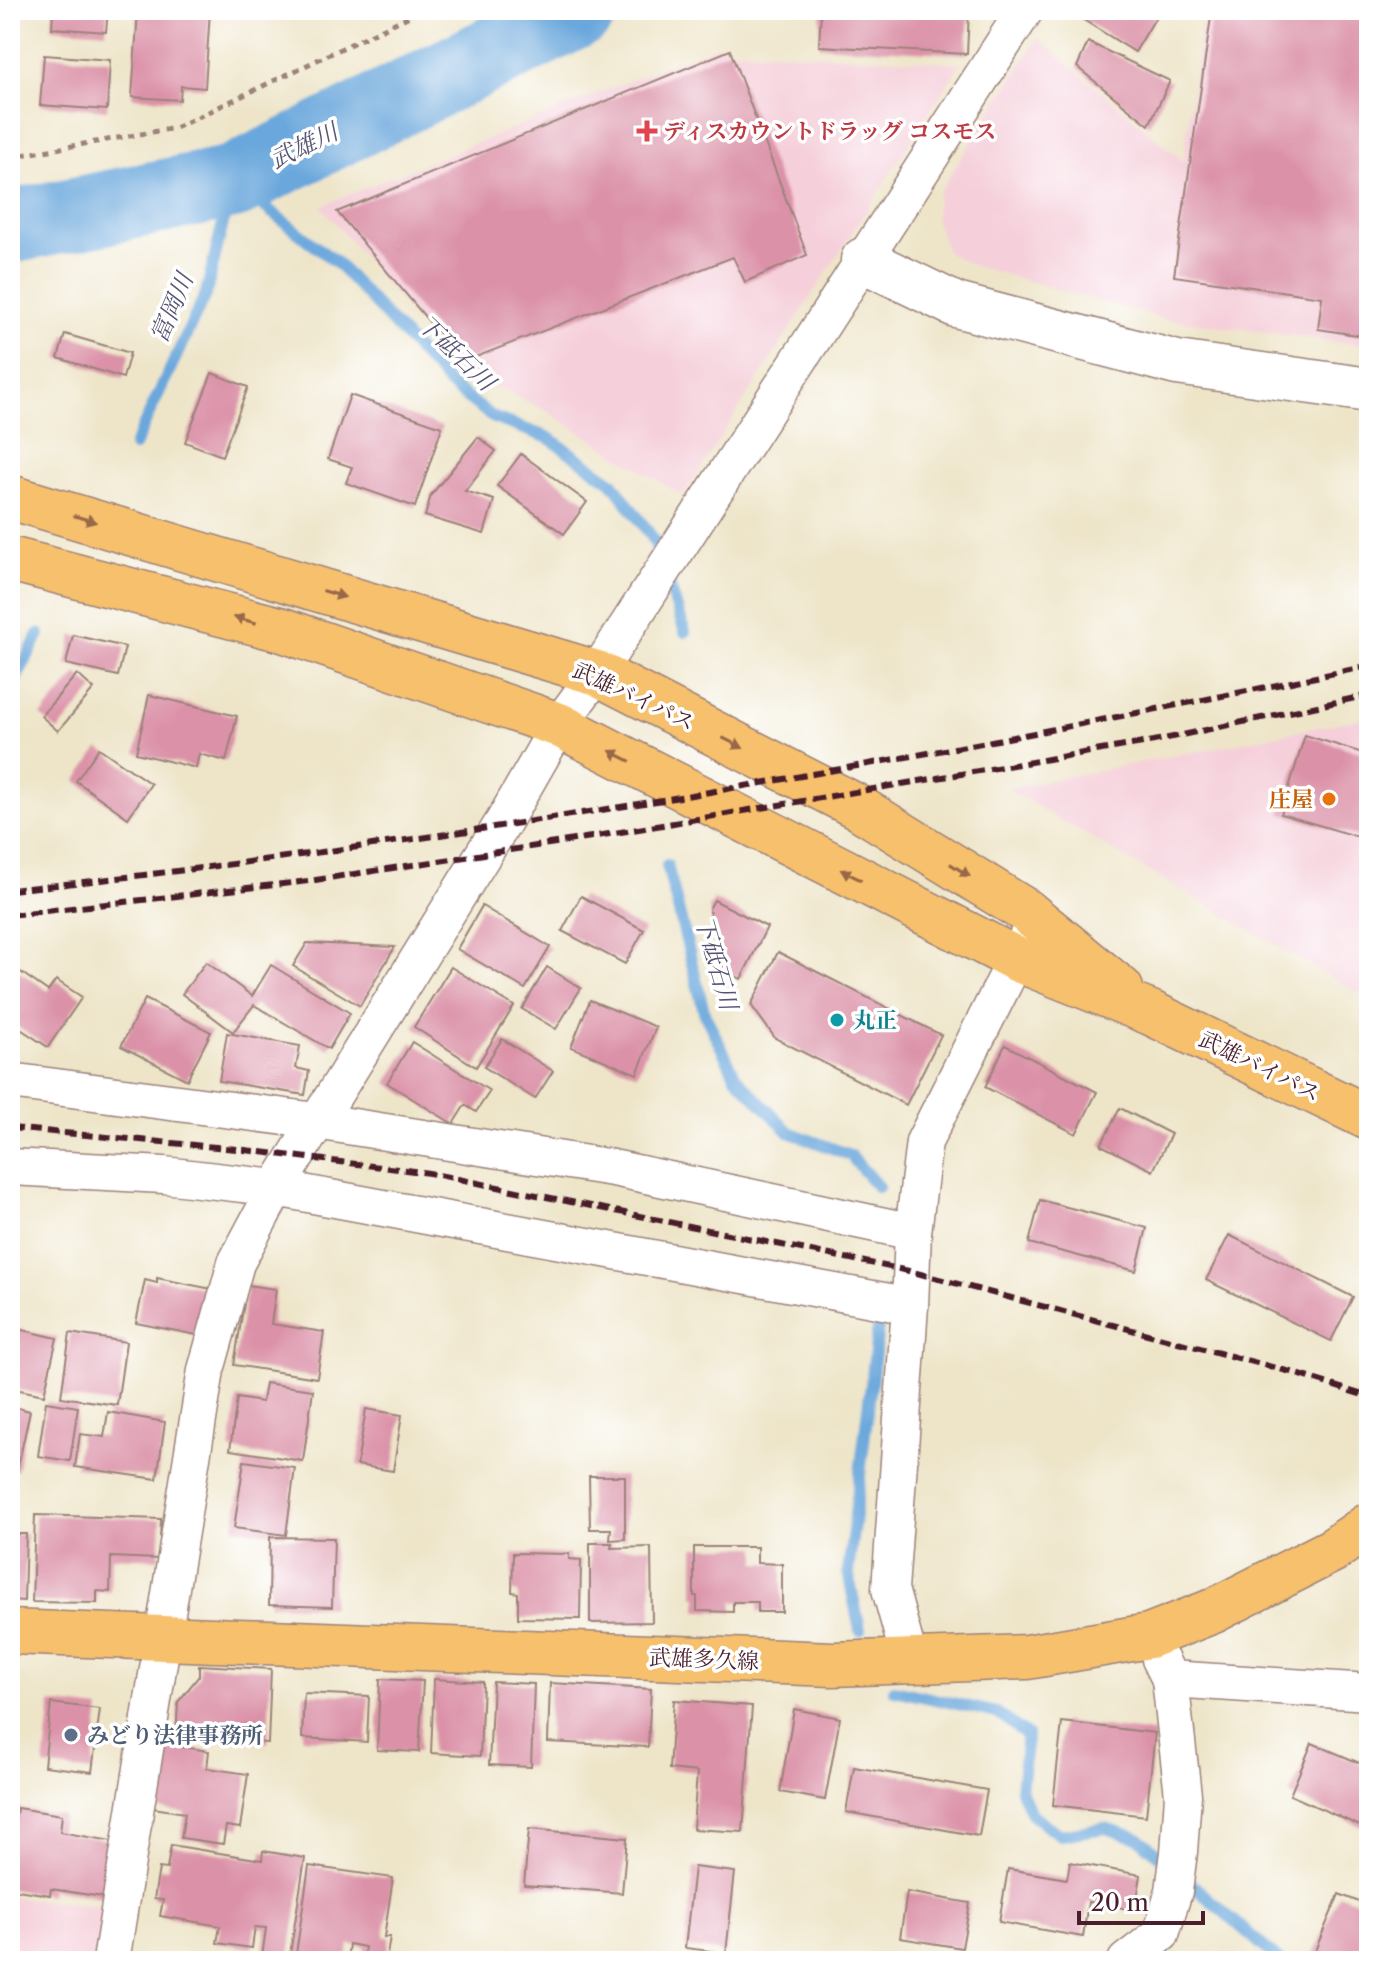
<svg xmlns="http://www.w3.org/2000/svg" width="1379" height="1971" font-family="'Libre Caslon Text','Noto Serif JP',serif">
	<style>
		.built { fill: #f5cfda }
		.lines { fill: none; stroke-linecap: round; stroke-linejoin: round }
		.stream { stroke: #6ba7dc; stroke-width: 12 }
		.river { stroke: #6ba7dc; stroke-width: 74 }
		.building { fill: #db92a8 }
		.minor-casing { stroke: #9c827a; stroke-width: 39 }
		.tertiary-casing { stroke: #9c827a; stroke-width: 47 }
		.primary-casing { stroke: #9c827a; stroke-width: 47 }
		.trunk-casing { stroke: #9c827a; stroke-width: 47 }
		.path { stroke: #9c827a; stroke-width: 5; stroke-dasharray: 6 6; stroke-linecap: butt }
		.minor { stroke: #fff; stroke-width: 36 }
		.tertiary { stroke: #fff; stroke-width: 44 }
		.primary { stroke: #f7c06c; stroke-width: 44 }
		.trunk { stroke: #f7c06c; stroke-width: 44 }
		.rail { stroke: #4a1f2b; stroke-width: 6; stroke-dasharray: 12 6; stroke-linecap: butt }
		.oneway { fill: #986748 }
		.health-dot { fill: #e0444e; stroke: #fff; stroke-width: 3 }
		.food-dot { fill: #e8710a; stroke: #fff; stroke-width: 3 }
		.culture-dot { fill: #0f9aa8; stroke: #fff; stroke-width: 3 }
		.service-dot { fill: #5c6f8a; stroke: #fff; stroke-width: 3 }
		.labels { text-anchor: middle; stroke-width: 7; stroke-linejoin: round; paint-order: stroke }
		.health-label { font-size: 22px; font-weight: bold; fill: #be3a42; stroke: #fff; text-anchor: start }
		.street-label { font-size: 22px; fill: #4a1f2b; stroke: #fff }
		.food-label { font-size: 22px; font-weight: bold; fill: #c56008; stroke: #fff; text-anchor: end }
		.culture-label { font-size: 22px; font-weight: bold; fill: #0d838f; stroke: #fff; text-anchor: start }
		.service-label { font-size: 22px; font-weight: bold; fill: #4e5e75; stroke: #fff; text-anchor: start }
		.water-label { font-size: 24px; font-style: italic; fill: #575572; stroke: #fff }
	</style>
	<rect width="100%" height="100%" fill="#fff"/>
	<filter id="ink" filterUnits="userSpaceOnUse"><feTurbulence type="fractalNoise" baseFrequency=".0125" numOctaves="2"/><feDisplacementMap in="SourceGraphic" scale="16" xChannelSelector="R" yChannelSelector="G"/><feConvolveMatrix kernelMatrix="1 2 1 2 8 2 1 2 1" color-interpolation-filters="sRGB"/></filter>
	<filter id="wash" filterUnits="userSpaceOnUse"><feTurbulence type="fractalNoise" baseFrequency=".006" numOctaves="4" result="noise"/><feDisplacementMap in="SourceGraphic" scale="32" xChannelSelector="R" yChannelSelector="G"/><feGaussianBlur stdDeviation="1.8" result="paint"/><feColorMatrix in="noise" values="0 0 0 0 0 0 0 0 0 0 0 0 0 0 0 0 0 1.4 0 .05"/><feComposite in="paint" operator="in"/></filter>
	<g filter="url(#wash)">
		<rect width="100%" height="100%" fill="#eee5c9"/>
		<!-- built -->
		<g class="built">
			<polygon points="1204,10 1369,10 1369,346 1160,318 971,265 947,252 935,219 938,194 1038,38 1183,161"/>
			<polygon points="716,46 730,50 961,63 683,496 543,409 456,367 321,206"/>
			<polygon points="1369,717 1369,999 1007,789"/>
			<polygon points="10,1897 106,1907 97,1961 10,1961"/>
		</g>
		<g class="lines">
			<!-- stream -->
			<g class="stream">
				<polyline points="134,446 206,293 233,182 337,263 450,385 494,418 549,438 612,482 654,540 685,632"/>
				<polyline points="10,691 39,634"/>
				<polyline points="667,865 705,1015 736,1077 789,1132 850,1155 878,1187"/>
				<polyline points="860,1630 848,1572 878,1327"/>
				<polyline points="894,1690 997,1713 1027,1735 1021,1790 1031,1814 1060,1835 1105,1828 1139,1838 1280,1961"/>
			</g>
			<!-- river -->
			<polyline class="river" points="10,227 233,182 580,10"/>
		</g>
		<g id="blocks">
			<!-- building -->
			<g class="building">
				<polygon points="53,10 108,10 106,32 52,28"/>
				<polygon points="138,10 210,10 205,88 181,86 180,100 132,97"/>
				<polygon points="821,10 969,10 967,54 819,46"/>
				<polygon points="1077,10 1160,10 1135,52 1074,14"/>
				<polygon points="1212,10 1369,10 1369,337 1318,329 1322,297 1174,276"/>
				<polygon points="1088,42 1170,81 1149,125 1077,67"/>
				<polygon points="730,50 807,255 745,282 733,257 463,362 337,212"/>
				<polygon points="44,55 110,60 107,110 40,105"/>
				<polygon points="65,334 130,353 123,378 58,358"/>
				<polygon points="212,373 248,387 222,456 185,442"/>
				<polygon points="350,395 442,427 415,507 346,483 352,467 328,459"/>
				<polygon points="478,437 496,451 465,491 494,500 484,534 425,516 431,495"/>
				<polygon points="521,454 587,502 564,534 497,486"/>
				<polygon points="73,635 125,647 118,676 66,664"/>
				<polygon points="77,674 94,689 58,731 41,716"/>
				<polygon points="149,695 237,716 226,761 199,754 196,768 136,753"/>
				<polygon points="1305,735 1369,755 1369,840 1281,814"/>
				<polygon points="99,748 151,784 128,818 76,781"/>
				<polygon points="581,896 644,930 625,964 562,931"/>
				<polygon points="714,900 767,927 741,979 725,971 709,909"/>
				<polygon points="482,906 550,947 525,989 457,949"/>
				<polygon points="307,943 395,947 360,1006 293,966"/>
				<polygon points="778,952 941,1035 906,1105 775,1038 751,1005"/>
				<polygon points="206,962 252,996 271,965 350,1013 329,1049 254,1005 233,1032 182,994"/>
				<polygon points="451,967 514,1006 476,1067 414,1027"/>
				<polygon points="547,967 581,988 556,1029 522,1009"/>
				<polygon points="19,971 48,991 56,980 82,997 48,1047 10,1022 10,984"/>
				<polygon points="145,999 211,1032 187,1080 121,1046"/>
				<polygon points="590,1000 656,1027 637,1074 571,1047"/>
				<polygon points="227,1033 300,1046 296,1068 309,1071 305,1095 219,1081"/>
				<polygon points="502,1039 553,1071 535,1099 484,1067"/>
				<polygon points="412,1042 490,1091 476,1112 465,1105 453,1124 387,1083"/>
				<polygon points="1005,1045 1097,1092 1076,1134 985,1087"/>
				<polygon points="1120,1108 1171,1134 1153,1171 1101,1145"/>
				<polygon points="1040,1200 1147,1228 1136,1271 1029,1243"/>
				<polygon points="1229,1235 1353,1297 1331,1341 1206,1280"/>
				<polygon points="157,1278 212,1289 202,1336 136,1323 145,1280 157,1283"/>
				<polygon points="247,1285 276,1289 271,1324 324,1332 317,1378 234,1365"/>
				<polygon points="10,1327 57,1338 44,1395 10,1388"/>
				<polygon points="70,1333 126,1342 117,1405 61,1397"/>
				<polygon points="265,1383 313,1390 303,1461 230,1450 237,1398 262,1402"/>
				<polygon points="46,1402 78,1407 70,1461 38,1456"/>
				<polygon points="10,1406 30,1411 17,1471 10,1470"/>
				<polygon points="366,1409 402,1415 393,1471 357,1465"/>
				<polygon points="108,1412 165,1422 157,1479 75,1467 80,1434 104,1437"/>
				<polygon points="244,1461 295,1468 286,1535 234,1528"/>
				<polygon points="589,1476 625,1476 625,1539 610,1540 611,1529 590,1529"/>
				<polygon points="35,1515 161,1519 159,1559 111,1557 110,1592 97,1591 97,1603 32,1602"/>
				<polygon points="10,1534 26,1534 24,1601 10,1600"/>
				<polygon points="270,1537 334,1538 332,1607 269,1605"/>
				<polygon points="590,1543 612,1543 611,1548 651,1547 652,1622 590,1623"/>
				<polygon points="694,1547 757,1547 757,1563 782,1564 782,1612 758,1612 758,1602 733,1602 733,1612 697,1611 697,1596 694,1596"/>
				<polygon points="513,1553 569,1554 569,1559 581,1560 580,1619 518,1618 518,1593 512,1592"/>
				<polygon points="199,1665 271,1669 268,1743 176,1739 178,1702 199,1676"/>
				<polygon points="380,1679 423,1681 419,1752 377,1750"/>
				<polygon points="434,1679 483,1682 480,1756 431,1753"/>
				<polygon points="493,1682 534,1684 531,1767 489,1765"/>
				<polygon points="550,1683 651,1689 648,1747 548,1742"/>
				<polygon points="304,1693 369,1696 367,1742 302,1738"/>
				<polygon points="674,1700 752,1706 743,1832 693,1829 697,1772 669,1769"/>
				<polygon points="51,1703 100,1709 92,1772 44,1766"/>
				<polygon points="794,1709 840,1718 825,1800 780,1792"/>
				<polygon points="1062,1722 1155,1733 1146,1816 1053,1805"/>
				<polygon points="1312,1743 1369,1767 1369,1830 1290,1795"/>
				<polygon points="163,1744 209,1751 207,1768 248,1774 240,1828 226,1826 223,1844 181,1838 185,1813 153,1808"/>
				<polygon points="854,1767 987,1790 979,1836 846,1812"/>
				<polygon points="17,1808 62,1815 60,1832 112,1841 103,1897 51,1889 50,1895 10,1889 10,1837 13,1837"/>
				<polygon points="529,1829 627,1838 622,1893 524,1885"/>
				<polygon points="171,1845 262,1860 263,1851 305,1858 289,1961 262,1957 266,1928 255,1927 252,1948 217,1943 220,1926 160,1916 163,1900 154,1899 159,1868 167,1869"/>
				<polygon points="1070,1862 1141,1875 1135,1910 1088,1902 1083,1937 999,1922 1008,1869 1067,1879"/>
				<polygon points="309,1866 393,1878 384,1937 390,1937 386,1961 363,1961 365,1947 349,1944 347,1961 296,1954"/>
				<polygon points="694,1867 735,1872 726,1953 685,1948"/>
				<polygon points="907,1892 970,1903 962,1948 900,1938"/>
				<polygon points="1339,1894 1369,1906 1369,1961 1311,1960"/>
			</g>
		</g>
	</g>
	<g filter="url(#ink)">
		<use href="#blocks" fill-opacity="0" stroke="#9c827a" stroke-width="2"/>
		<g class="lines">
			<defs>
				<g id="minor">
					<polyline points="10,1081 316,1121 613,1168 913,1232 924,1142 1028,935"/>
					<polyline points="10,1167 164,1175 276,1188 910,1306"/>
					<polyline points="1160,1659 1170,1679 1369,1692"/>
					<polyline points="910,1661 890,1589 910,1306 913,1232"/>
					<polyline points="111,1961 206,1370 236,1263 276,1188 504,821 559,725 597,673 1025,10"/>
					<polyline points="1126,1961 1161,1934 1174,1891 1179,1852 1183,1795 1170,1679"/>
				</g>
				<polyline id="tertiary" points="863,260 956,305 1177,363 1369,390"/>
				<polyline id="primary" points="10,1632 833,1664 1027,1657 1149,1636 1213,1611 1333,1550 1369,1525"/>
				<g id="trunk">
					<polyline points="10,497 597,673 856,806 1026,911 1121,989"/>
					<polyline points="10,559 283,630 559,725 1016,959 1151,1013 1369,1118"/>
				</g>
			</defs>
			<!-- minor casing -->
			<use href="#minor" class="minor-casing"/>
			<!-- tertiary casing -->
			<use href="#tertiary" class="tertiary-casing"/>
			<!-- primary casing -->
			<use href="#primary" class="primary-casing"/>
			<!-- trunk casing -->
			<use href="#trunk" class="trunk-casing"/>
			<!-- path -->
			<polyline class="path" points="10,157 175,128 422,10"/>
			<!-- minor -->
			<use href="#minor" class="minor"/>
			<!-- tertiary -->
			<use href="#tertiary" class="tertiary"/>
			<!-- primary -->
			<use href="#primary" class="primary"/>
			<!-- trunk -->
			<use href="#trunk" class="trunk"/>
			<!-- rail -->
			<g class="rail">
				<path d="M10,890C467,842 920,759 1369,666"/>
				<polyline points="10,915 309,881 568,841 1154,741 1369,695"/>
				<polyline points="10,1128 237,1149 429,1173 909,1271 1291,1372 1369,1397"/>
			</g>
		</g>
		<!-- one-way arrows -->
		<defs><path id="oneway-solid" d="M-6-.8H1V-3.2L6.5 0L1 3.2V.8H-6Z" transform="scale(2)"/></defs>
		<g class="oneway">
			<use href="#oneway-solid" transform="translate(85 519) rotate(17)"/>
			<use href="#oneway-solid" transform="translate(334 594) rotate(17)"/>
			<use href="#oneway-solid" transform="translate(245 620) rotate(-165)"/>
			<use href="#oneway-solid" transform="translate(733 743) rotate(27)"/>
			<use href="#oneway-solid" transform="translate(620 756) rotate(-153)"/>
			<use href="#oneway-solid" transform="translate(960 870) rotate(32)"/>
			<use href="#oneway-solid" transform="translate(851 875) rotate(-153)"/>
		</g>
	</g>
	<!-- markers -->
	<path class="health-dot" d="M643 119h8v8h8v8h-8v8h-8v-8h-8v-8h8z"/>
	<circle class="food-dot" cx="1329" cy="799" r="8"/>
	<circle class="culture-dot" cx="837" cy="1020" r="8"/>
	<circle class="service-dot" cx="71" cy="1735" r="8"/>
	<g class="labels">
		<!-- health labels -->
		<g class="health-label">
			<text x="663" y="139">ディスカウントドラッグ コスモス</text>
		</g>
		<!-- street labels -->
		<g class="street-label">
			<text transform="translate(634 696) rotate(25)" y="8">武雄バイパス</text>
			<text transform="translate(1260 1066) rotate(26)" y="8">武雄バイパス</text>
			<text transform="translate(704 1659) rotate(2)" y="8">武雄多久線</text>
		</g>
		<!-- food labels -->
		<g class="food-label">
			<text x="1313" y="807">庄屋</text>
		</g>
		<!-- culture labels -->
		<g class="culture-label">
			<text x="853" y="1028">丸正</text>
		</g>
		<!-- service labels -->
		<g class="service-label">
			<text x="87" y="1743">みどり法律事務所</text>
		</g>
		<!-- water labels -->
		<g class="water-label">
			<text transform="translate(304 146) rotate(-26)" y="8">武雄川</text>
			<text transform="translate(172 308) rotate(-67)" y="8">富岡川</text>
			<text transform="translate(456 353) rotate(44)" y="8">下砥石川</text>
			<text transform="translate(716 963) rotate(74)" y="8">下砥石川</text>
		</g>
	</g>
	<!-- margin -->
	<rect width="1379" height="1971" fill="none" stroke="#fff" stroke-width="40"/>
	<!-- scale -->
	<path d="M1079 1911v12h124v-12" fill="none" stroke="#4a1f2b" stroke-width="4"/>
	<text x="1091" y="1911" font-size="24" fill="#4a1f2b" stroke="#ffffff" stroke-width="6" paint-order="stroke">20 m</text>
</svg>
